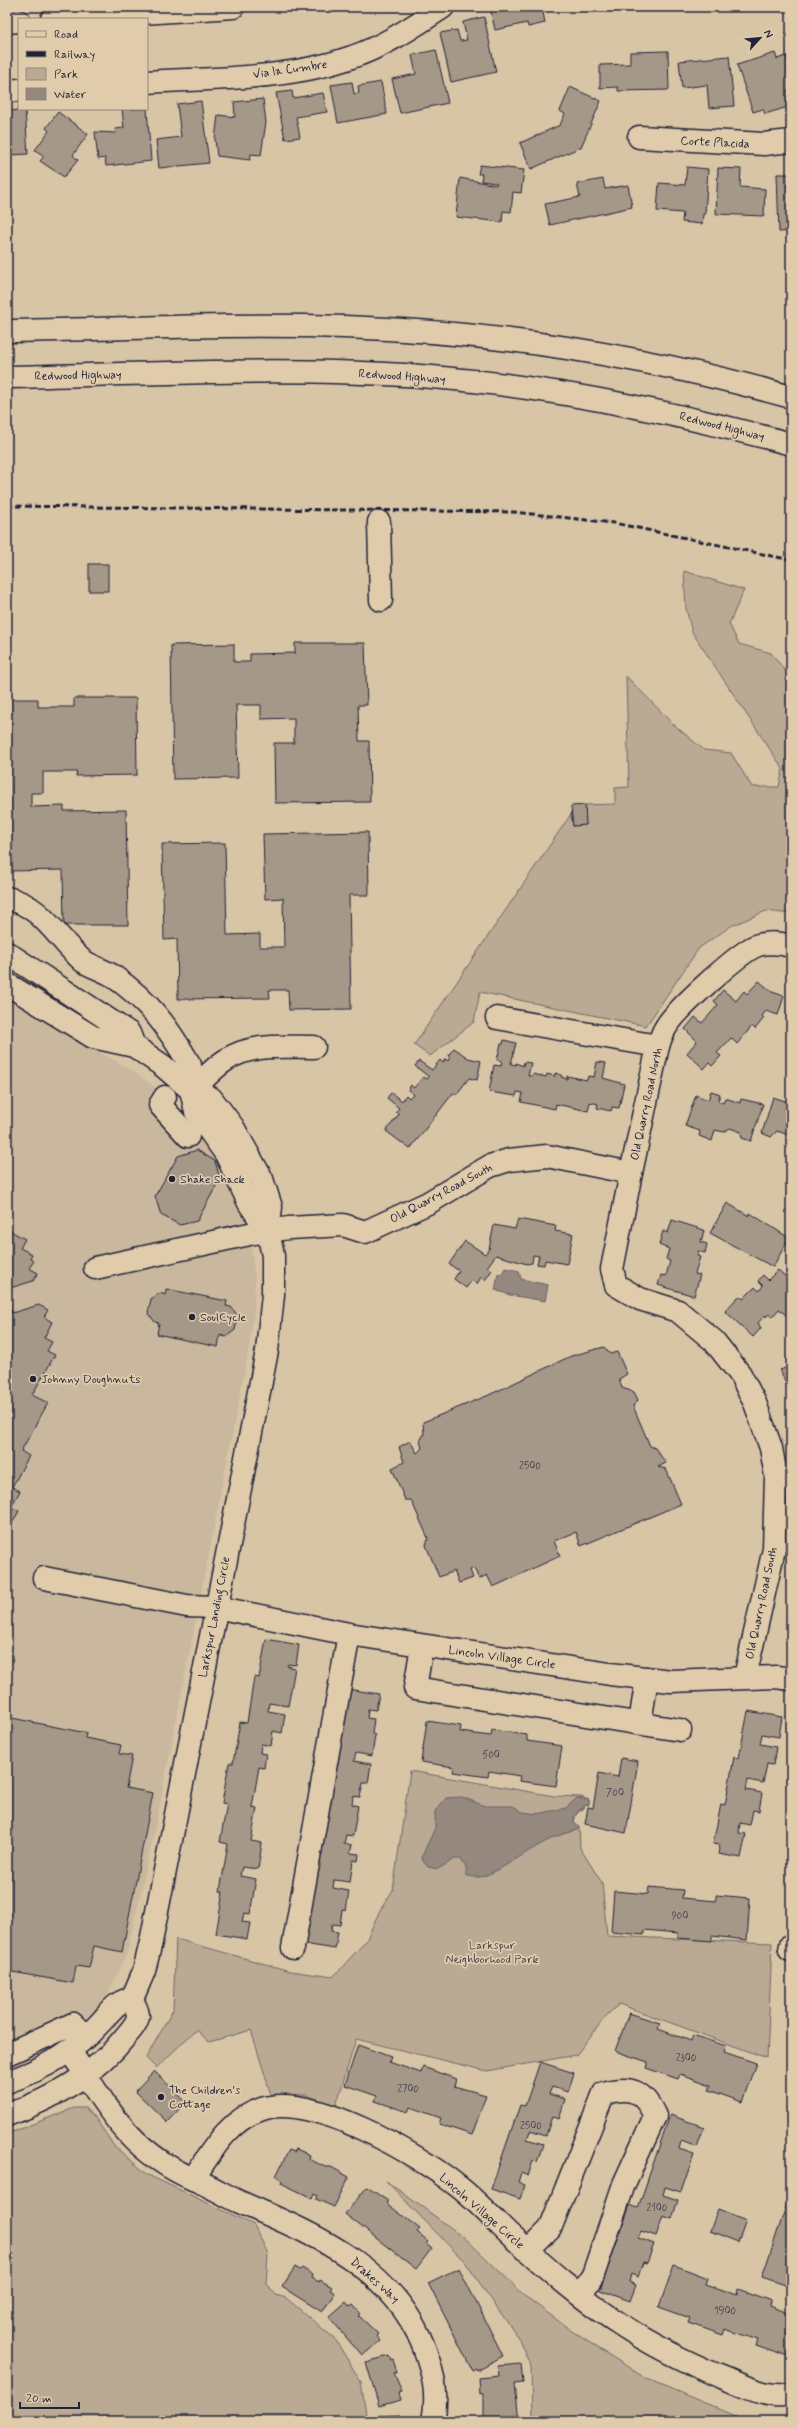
<svg xmlns="http://www.w3.org/2000/svg" width="798" height="2428" font-family="Mynerve,sans-serif">
	<style>
		.built { fill: #c9b89d }
		.green { fill: #baaa94; stroke: #6e6668 }
		.water { fill: #95887f; stroke: #675f64 }
		.building { fill: #a69888; stroke: #22223b }
		.lines { fill: none; stroke-linecap: round; stroke-linejoin: round }
		.minor-casing { stroke: #22223b; stroke-width: 25 }
		.major-casing { stroke: #22223b; stroke-width: 25 }
		.highway-casing { stroke: #22223b; stroke-width: 25 }
		.minor { stroke: #e0ccaa; stroke-width: 22 }
		.major { stroke: #e0ccaa; stroke-width: 22 }
		.highway { stroke: #e0ccaa; stroke-width: 22 }
		.rail { stroke: #22223b; stroke-width: 3; stroke-dasharray: 6 3; stroke-linecap: butt }
		.poi-dot { fill: #22223b; stroke: #e0ccaa; stroke-width: 1.5 }
		.labels { text-anchor: middle; stroke-width: 3.5; stroke-linejoin: round; paint-order: stroke }
		.number-label { font-size: 10px; fill: #43404e }
		.street-label { font-size: 12px; fill: #22223b; stroke: #e0ccaa }
		.poi-label { font-size: 12px; fill: #22223b; stroke: #e0ccaa; text-anchor: start }
		.park-label { font-size: 12px; fill: #403d4d; stroke: #e0ccaa }
	</style>
	<rect width="100%" height="100%" fill="#d8c5a6"/>
	<filter id="ink" filterUnits="userSpaceOnUse"><feTurbulence type="fractalNoise" baseFrequency=".025" numOctaves="2"/><feDisplacementMap in="SourceGraphic" scale="8" xChannelSelector="R" yChannelSelector="G"/><feConvolveMatrix kernelMatrix="1 2 1 2 8 2 1 2 1" color-interpolation-filters="sRGB"/></filter>
	<g filter="url(#ink)">
		<!-- built -->
		<polygon class="built" points="7,999 131,1070 167,1096 189,1117 210,1143 241,1206 250,1237 255,1279 254,1311 249,1348 156,1824 127,1953 103,2005 76,2036 43,2055 7,2070"/>
		<!-- green -->
		<g class="green">
			<polygon points="684,571 744,590 729,624 739,644 771,653 791,678 791,914 766,911 731,926 699,948 646,1026 480,992 474,1022 430,1056 414,1045 571,814 573,826 586,825 585,805 615,804 615,788 629,787 626,676 674,725 704,750 731,753 752,787 779,787 783,769 692,632 686,609"/>
			<polygon points="410,1771 554,1796 581,1797 589,1800 589,1805 585,1805 584,1808 576,1814 574,1823 579,1827 580,1848 602,1883 607,1936 772,1943 767,2058 619,2004 606,2016 576,2055 487,2071 356,2039 336,2106 306,2095 271,2095 251,2030 209,2042 196,2030 156,2068 146,2058 173,2010 176,1939 290,1971 333,1977 366,1941 379,1912 393,1890"/>
			<polygon points="74,2108 85,2108 94,2116 114,2146 148,2175 254,2225 268,2254 266,2284 276,2295 286,2298 335,2339 361,2382 367,2421 7,2421 7,2134"/>
			<polygon points="386,2181 465,2238 525,2296 573,2332 645,2378 748,2421 532,2421 531,2367 519,2339 465,2262"/>
		</g>
		<!-- water -->
		<g class="water">
			<polygon points="505,1268 519,1271 521,1279 548,1285 545,1301 510,1295 495,1290 498,1274 502,1274"/>
			<path d="M462,1797L485,1806H513L523,1812L537,1814L566,1808L577,1798L589,1800V1805H585L584,1808L579,1810L574,1818V1823L579,1827L577,1830C541,1838 520,1860 489,1874C481,1878 474,1878 466,1875V1868L461,1859H455L438,1869L428,1867L423,1861L422,1856L435,1828V1811L446,1798Z"/>
		</g>
		<!-- building -->
		<g class="building">
			<polygon points="490,7 542,7 545,23 528,27 527,23 495,30"/>
			<polygon points="484,17 496,72 451,82 440,33 457,30 460,41 467,40 463,22"/>
			<polygon points="436,50 448,103 400,113 392,79 416,74 412,55"/>
			<polygon points="668,51 669,90 618,91 618,87 600,88 600,65 630,64 630,52"/>
			<polygon points="775,53 777,59 786,56 791,71 791,89 787,90 791,106 765,114 763,109 753,112 737,65"/>
			<polygon points="729,56 734,106 709,108 707,85 682,88 679,61"/>
			<polygon points="352,82 354,94 359,93 358,86 381,82 387,114 338,123 331,85"/>
			<polygon points="570,87 601,101 581,147 531,169 520,143 560,125 565,114 560,111"/>
			<polygon points="292,91 293,98 323,93 327,112 296,117 300,137 285,139 276,93"/>
			<polygon points="263,99 266,122 261,155 251,154 250,160 217,156 215,139 218,115 235,117 234,102"/>
			<polygon points="201,101 209,163 159,168 156,140 181,137 177,104"/>
			<polygon points="122,109 147,109 151,161 106,166 105,158 98,159 95,132 116,133 115,129 124,128"/>
			<polygon points="25,110 28,154 10,155 10,150 7,150 7,111"/>
			<polygon points="58,112 88,134 73,155 78,160 64,177 40,161 44,156 35,150 49,131 46,128"/>
			<polygon points="480,165 524,170 521,193 513,192 511,212 503,211 502,222 456,217 460,178 496,185 497,183 481,181 482,174 478,174"/>
			<polygon points="687,167 708,169 705,214 703,214 702,224 682,222 683,213 657,211 659,183 685,185"/>
			<polygon points="718,168 741,169 740,187 765,189 764,216 716,214"/>
			<polygon points="777,174 791,174 791,231 779,232"/>
			<polygon points="603,179 605,189 628,185 632,207 550,225 545,204 580,197 577,184"/>
			<rect x="89" y="564" width="19" height="27"/>
			<polygon points="295,643 365,643 367,705 358,705 359,741 369,741 370,802 275,803 274,743 294,743 294,718 261,719 261,705 236,705 238,778 173,779 171,645 234,644 234,662 250,662 250,654 295,653"/>
			<polygon points="74,698 136,698 137,775 76,776 77,772 43,772 43,793 31,793 31,807 64,806 64,811 126,810 128,925 64,925 63,870 7,871 7,699 38,699 38,707 74,707"/>
			<polygon points="585,805 586,825 573,826 571,806"/>
			<polygon points="368,832 369,895 349,895 351,1009 289,1010 288,990 269,990 270,998 178,999 177,939 164,940 162,844 225,843 227,935 260,934 260,947 284,947 283,898 265,899 263,834"/>
			<polygon points="759,981 772,992 784,996 778,1015 766,1011 762,1016 764,1018 755,1029 752,1026 737,1044 731,1038 717,1053 721,1056 712,1066 709,1063 704,1069 687,1053 697,1041 685,1029 695,1017 702,1023 718,1005 714,1001 723,990 736,1001 744,991 747,994"/>
			<polygon points="504,1040 516,1043 511,1064 516,1065 516,1063 523,1066 524,1062 531,1063 528,1076 532,1076 533,1074 546,1077 547,1074 555,1076 555,1073 562,1075 561,1077 567,1079 567,1076 587,1080 588,1076 594,1077 597,1062 606,1063 603,1078 624,1084 619,1108 612,1107 611,1111 597,1108 598,1104 590,1102 588,1111 556,1104 555,1109 521,1102 523,1093 517,1092 516,1096 489,1092 494,1065 501,1066 502,1061 497,1060 501,1044 503,1044"/>
			<polygon points="454,1048 468,1058 481,1061 477,1080 469,1078 456,1095 453,1093 410,1149 386,1131 399,1114 396,1112 399,1108 387,1098 391,1093 402,1101 406,1095 409,1098 413,1094 408,1090 411,1085 414,1088 423,1077 427,1079 429,1077 415,1066 419,1061 432,1070 440,1060 443,1063 445,1059 448,1061 450,1057 448,1056"/>
			<polygon points="711,1091 720,1094 718,1101 723,1103 725,1098 740,1103 741,1099 763,1104 751,1141 742,1138 741,1132 730,1128 724,1132 715,1130 712,1141 699,1136 700,1131 685,1126 696,1095 708,1100"/>
			<polygon points="773,1097 791,1103 791,1142 787,1141 786,1134 777,1131 771,1137 762,1133"/>
			<polygon points="197,1150 215,1161 220,1179 197,1221 180,1225 161,1215 155,1196 178,1156"/>
			<polygon points="727,1203 749,1216 750,1213 789,1238 773,1267 710,1233"/>
			<polygon points="518,1219 556,1226 555,1231 573,1234 567,1264 545,1260 544,1265 537,1264 539,1256 533,1255 532,1263 527,1264 496,1255 487,1267 492,1270 485,1280 481,1277 477,1284 472,1280 466,1288 454,1279 459,1271 449,1264 465,1241 485,1254 489,1249 494,1225 515,1229"/>
			<polygon points="672,1220 704,1230 701,1242 707,1244 705,1253 698,1251 697,1256 700,1257 695,1274 700,1275 694,1296 658,1285 661,1275 666,1276 670,1261 666,1259 669,1249 659,1245 663,1231 668,1233"/>
			<polygon points="7,1229 25,1239 20,1248 32,1254 30,1258 34,1261 29,1268 38,1273 33,1281 7,1289"/>
			<polygon points="778,1270 791,1281 791,1312 787,1316 779,1309 772,1317 769,1314 766,1317 765,1315 758,1323 761,1328 753,1337 725,1311 737,1298 740,1296 743,1299 755,1287 759,1291 763,1286 758,1281 763,1275 768,1280"/>
			<polygon points="166,1289 227,1301 226,1306 231,1307 238,1316 235,1330 226,1337 220,1335 218,1347 157,1334 159,1323 155,1322 148,1313 151,1299 160,1293 165,1295"/>
			<polygon points="39,1305 48,1310 44,1317 52,1322 44,1338 52,1342 47,1351 55,1355 32,1395 48,1403 21,1451 29,1456 12,1487 20,1491 11,1507 19,1511 7,1532 7,1308 10,1307 12,1313"/>
			<polygon points="604,1347 610,1354 617,1352 627,1374 619,1379 622,1388 634,1392 638,1400 633,1406 650,1446 655,1448 666,1463 658,1467 666,1469 681,1504 581,1546 576,1532 554,1541 560,1556 493,1587 487,1575 479,1579 474,1568 470,1570 473,1578 459,1583 454,1571 439,1577 426,1545 428,1538 411,1500 405,1500 392,1468 404,1462 399,1447 410,1441 417,1453 422,1448 420,1441 424,1434 423,1422 489,1395 571,1356"/>
			<polygon points="791,1366 791,1395 780,1370"/>
			<polygon points="266,1639 299,1645 296,1665 288,1664 287,1666 295,1668 288,1706 269,1703 268,1711 285,1714 282,1733 273,1731 271,1746 261,1744 260,1753 266,1754 264,1768 259,1767 252,1807 257,1808 251,1841 262,1843 258,1869 242,1867 240,1876 256,1879 250,1914 244,1913 242,1922 250,1923 247,1939 216,1934 223,1892 220,1891 228,1844 220,1842 227,1804 222,1803 229,1763 233,1763 240,1722 247,1723 254,1677 259,1678"/>
			<polygon points="347,1689 379,1694 376,1710 368,1709 367,1718 374,1719 372,1734 375,1735 372,1756 356,1753 354,1761 371,1764 368,1783 363,1783 360,1797 353,1796 352,1804 358,1806 353,1836 346,1835 344,1844 352,1845 350,1853 359,1854 358,1861 353,1860 350,1882 334,1880 333,1888 349,1891 346,1911 342,1910 340,1925 332,1924 331,1931 338,1932 335,1949 304,1944"/>
			<polygon points="748,1711 782,1717 779,1737 762,1734 760,1744 776,1747 773,1765 767,1764 763,1783 748,1780 746,1790 762,1793 759,1811 753,1810 750,1825 740,1823 739,1833 746,1834 741,1858 718,1854 720,1845 713,1844 721,1804 725,1805 734,1757 739,1758"/>
			<polygon points="7,1717 86,1733 85,1738 121,1745 119,1754 132,1756 126,1788 153,1793 122,1952 94,1946 89,1968 76,1966 73,1983 7,1971"/>
			<polygon points="427,1721 461,1726 460,1732 491,1736 492,1730 527,1735 527,1741 562,1746 556,1786 519,1781 520,1776 489,1771 488,1777 453,1772 454,1767 421,1762"/>
			<polygon points="621,1758 638,1761 626,1833 585,1824 588,1807 593,1808 599,1773 618,1777"/>
			<polygon points="649,1887 683,1890 682,1898 716,1901 716,1895 750,1898 747,1940 712,1936 712,1941 678,1938 678,1933 644,1930 644,1935 611,1932 614,1891 648,1894"/>
			<polygon points="629,2013 660,2023 658,2029 691,2041 693,2035 726,2046 724,2052 756,2063 742,2102 709,2090 711,2085 680,2074 678,2079 646,2068 648,2062 615,2051"/>
			<polygon points="358,2045 391,2057 389,2062 421,2073 423,2067 456,2079 454,2086 486,2095 472,2135 439,2124 441,2118 410,2107 408,2112 375,2101 377,2096 345,2085"/>
			<polygon points="540,2062 574,2073 568,2092 552,2087 549,2094 565,2099 559,2119 552,2116 546,2136 530,2131 527,2139 543,2144 537,2162 533,2161 528,2176 521,2173 518,2182 525,2185 520,2199 491,2189 520,2105 525,2106"/>
			<polygon points="154,2071 186,2102 167,2122 135,2091"/>
			<polygon points="670,2115 704,2127 697,2147 681,2141 679,2149 694,2154 681,2192 665,2187 663,2195 678,2200 672,2219 663,2216 656,2236 641,2231 638,2238 654,2244 647,2263 643,2262 638,2277 631,2274 629,2282 636,2285 630,2301 600,2290 630,2205 638,2208"/>
			<polygon points="296,2149 310,2155 309,2159 325,2167 331,2167 349,2177 334,2207 316,2199 318,2195 314,2193 312,2198 281,2183 282,2180 276,2176 289,2150 294,2152"/>
			<polygon points="367,2187 388,2201 386,2203 420,2229 417,2232 428,2241 426,2243 432,2248 416,2269 345,2214"/>
			<polygon points="791,2192 791,2257 789,2256 786,2264 791,2266 791,2287 762,2277"/>
			<polygon points="718,2209 746,2220 738,2242 710,2231"/>
			<polygon points="674,2265 708,2278 706,2284 737,2295 738,2289 771,2301 770,2306 791,2314 791,2347 788,2357 756,2346 758,2340 725,2329 723,2335 688,2323 690,2318 659,2307"/>
			<polygon points="295,2267 300,2270 302,2268 313,2275 312,2278 319,2282 320,2280 332,2287 330,2290 335,2293 322,2312 282,2287"/>
			<polygon points="459,2268 503,2356 477,2370 476,2368 472,2370 428,2283"/>
			<polygon points="346,2302 350,2307 353,2305 361,2314 359,2316 378,2334 376,2336 380,2341 362,2356 329,2317"/>
			<polygon points="389,2356 391,2361 393,2360 397,2372 394,2373 402,2392 399,2393 401,2400 379,2406 366,2362"/>
			<polygon points="521,2364 523,2383 515,2384 519,2421 483,2421 483,2393 480,2394 479,2378 499,2376 498,2366"/>
			<polygon points="400,2415 400,2421 375,2421 375,2416"/>
		</g>
		<g class="lines">
			<defs>
				<g id="minor">
					<polyline points="52,19 233,7"/>
					<polyline points="7,22 19,21"/>
					<path d="M147,82C215,78 288,80 352,57C385,46 414,26 443,7"/>
					<polyline points="7,91 19,90"/>
					<polyline points="639,137 764,144 791,141"/>
					<polyline points="379,522 381,600"/>
					<path d="M7,898C43,906 57,939 83,961C92,967 104,970 113,976C150,1002 168,1027 190,1065"/>
					<polyline points="497,1018 658,1046"/>
					<path d="M191,1090C203,1081 213,1068 226,1060C251,1043 285,1047 314,1047"/>
					<polyline points="165,1097 160,1105 188,1136"/>
					<path d="M631,1173L658,1046C660,1040 662,1033 666,1027C676,1010 740,951 758,945C769,942 780,943 791,946"/>
					<polyline points="95,1268 254,1233 289,1228 343,1225 365,1232 428,1203 490,1166 509,1160 547,1156 631,1173 612,1269 616,1285 640,1299 678,1311 714,1341 740,1374 755,1403 771,1448 776,1476 774,1549 745,1677"/>
					<polyline points="44,1578 187,1606 216,1607 349,1634 610,1674 671,1681 776,1677 791,1679"/>
					<polyline points="422,1646 415,1688 680,1730"/>
					<polyline points="640,1723 647,1678"/>
					<polyline points="293,1948 349,1634"/>
					<polyline points="790,1950 791,1945"/>
					<path d="M70,2051C108,2108 128,2150 193,2179C212,2151 228,2120 262,2109C311,2092 417,2154 455,2184C474,2198 491,2217 508,2233C544,2266 582,2300 623,2326C652,2345 686,2362 719,2376C740,2384 768,2400 791,2394"/>
					<polyline points="7,2054 73,2024 79,2030"/>
					<path d="M193,2179C211,2186 226,2196 242,2203C318,2236 397,2269 426,2353C434,2376 438,2397 433,2421"/>
					<path d="M528,2251L550,2229L604,2093C631,2086 643,2090 655,2116L624,2184L593,2275L581,2294"/>
				</g>
				<g id="major">
					<polyline points="7,953 129,1033 134,1046"/>
					<polyline points="7,984 93,1037 134,1046 163,1066 191,1090 211,1098 233,1127 262,1179 271,1207 268,1231 273,1256 273,1295 267,1351 151,1942 144,1971 132,1999"/>
					<polyline points="191,1090 196,1112 226,1154 249,1203 268,1231"/>
					<path d="M7,2082C42,2070 74,2052 99,2024C109,2014 116,2000 132,1999"/>
					<path d="M7,2115C52,2099 95,2075 125,2037C130,2031 137,2024 138,2016C138,2010 134,2005 132,1999"/>
				</g>
				<g id="highway">
					<path d="M7,331C119,329 232,323 345,327C496,332 645,356 791,397"/>
					<path d="M7,377C148,374 291,366 432,377C554,387 673,412 791,444"/>
				</g>
			</defs>
			<!-- minor casing -->
			<use href="#minor" class="minor-casing"/>
			<!-- major casing -->
			<use href="#major" class="major-casing"/>
			<!-- highway casing -->
			<use href="#highway" class="highway-casing"/>
			<!-- minor -->
			<use href="#minor" class="minor"/>
			<!-- major -->
			<use href="#major" class="major"/>
			<!-- highway -->
			<use href="#highway" class="highway"/>
			<!-- rail -->
			<polyline class="rail" points="7,506 514,512 614,523 791,560"/>
		</g>
	</g>
	<!-- markers -->
	<g class="poi-dot">
		<circle cx="172" cy="1179" r="4"/>
		<circle cx="192" cy="1317" r="4"/>
		<circle cx="33" cy="1379" r="4"/>
		<circle cx="161" cy="2097" r="4"/>
	</g>
	<g class="labels">
		<!-- number labels -->
		<g class="number-label">
			<text x="530" y="1469">2500</text>
			<text x="491" y="1758">500</text>
			<text x="615" y="1796">700</text>
			<text x="680" y="1919">900</text>
			<text x="686" y="2061">2300</text>
			<text x="408" y="2092">2700</text>
			<text x="531" y="2129">2500</text>
			<text x="657" y="2211">2100</text>
			<text x="725" y="2314">1900</text>
		</g>
		<!-- street labels -->
		<g class="street-label">
			<text transform="translate(290 69) rotate(-8)" y="4">Via la Cumbre</text>
			<text transform="translate(715 142) rotate(3)" y="4">Corte Placida</text>
			<text transform="translate(78 375) rotate(-1)" y="4">Redwood Highway</text>
			<text transform="translate(402 376) rotate(4)" y="4">Redwood Highway</text>
			<text transform="translate(722 426) rotate(14)" y="4">Redwood Highway</text>
			<text transform="translate(646 1104) rotate(-78)" y="4">Old Quarry Road North</text>
			<text transform="translate(441 1193) rotate(-28)" y="4">Old Quarry Road South</text>
			<text transform="translate(761 1603) rotate(-78)" y="4">Old Quarry Road South</text>
			<text transform="translate(214 1617) rotate(-79)" y="4">Larkspur Landing Circle</text>
			<text transform="translate(502 1657) rotate(8)" y="4">Lincoln Village Circle</text>
			<text transform="translate(482 2211) rotate(41)" y="4">Lincoln Village Circle</text>
			<text transform="translate(375 2280) rotate(42)" y="4">Drakes Way</text>
		</g>
		<!-- poi labels -->
		<g class="poi-label">
			<text x="180" y="1183">Shake Shack</text>
			<text x="200" y="1321">SoulCycle</text>
			<text x="41" y="1383">Johnny Doughnuts</text>
			<text x="169" y="2094">The Children's<tspan x="169" dy="14">Cottage</tspan></text>
		</g>
		<!-- park labels -->
		<g class="park-label">
			<text x="492" y="1949">Larkspur<tspan x="492" dy="14">Neighborhood Park</tspan></text>
		</g>
	</g>
	<!-- margin -->
	<rect width="798" height="2428" fill="none" stroke="#e0ccaa" stroke-width="24"/>
	<rect x="12" y="12" width="774" height="2404" fill="none" stroke="#22223b" stroke-width="1.5" filter="url(#ink)"/>
	<!-- legend -->
	<rect x="18" y="18" width="130" height="92" fill="#e0ccaa" stroke="#94887e"/>
	<rect x="26" y="31" width="20" height="6" fill="#e0ccaa" stroke="#94887e"/>
	<text x="54" y="38" font-size="12" fill="#22223b">Road</text>
	<rect x="26" y="51" width="20" height="6" fill="#22223b" stroke="#94887e"/>
	<text x="54" y="58" font-size="12" fill="#22223b">Railway</text>
	<rect x="26" y="68" width="20" height="12" fill="#baaa94" stroke="#94887e"/>
	<text x="54" y="78" font-size="12" fill="#22223b">Park</text>
	<rect x="26" y="88" width="20" height="12" fill="#95887f" stroke="#94887e"/>
	<text x="54" y="98" font-size="12" fill="#22223b">Water</text>
	<!-- north arrow -->
	<g transform="translate(760 38) rotate(63)" stroke="#e0ccaa" stroke-width="3" paint-order="stroke">
	<path d="M0-3L7 15L0 10L-7 15Z" fill="#22223b"/>
	<text y="-6" font-size="11" font-weight="bold" text-anchor="middle" fill="#22223b">N</text>
	</g>
	<!-- scale -->
	<path d="M20 2402v6h59v-6" fill="none" stroke="#22223b" stroke-width="2"/>
	<text x="26" y="2402" font-size="12" fill="#22223b" stroke="#e0ccaa" stroke-width="3" paint-order="stroke">20 m</text>
</svg>
